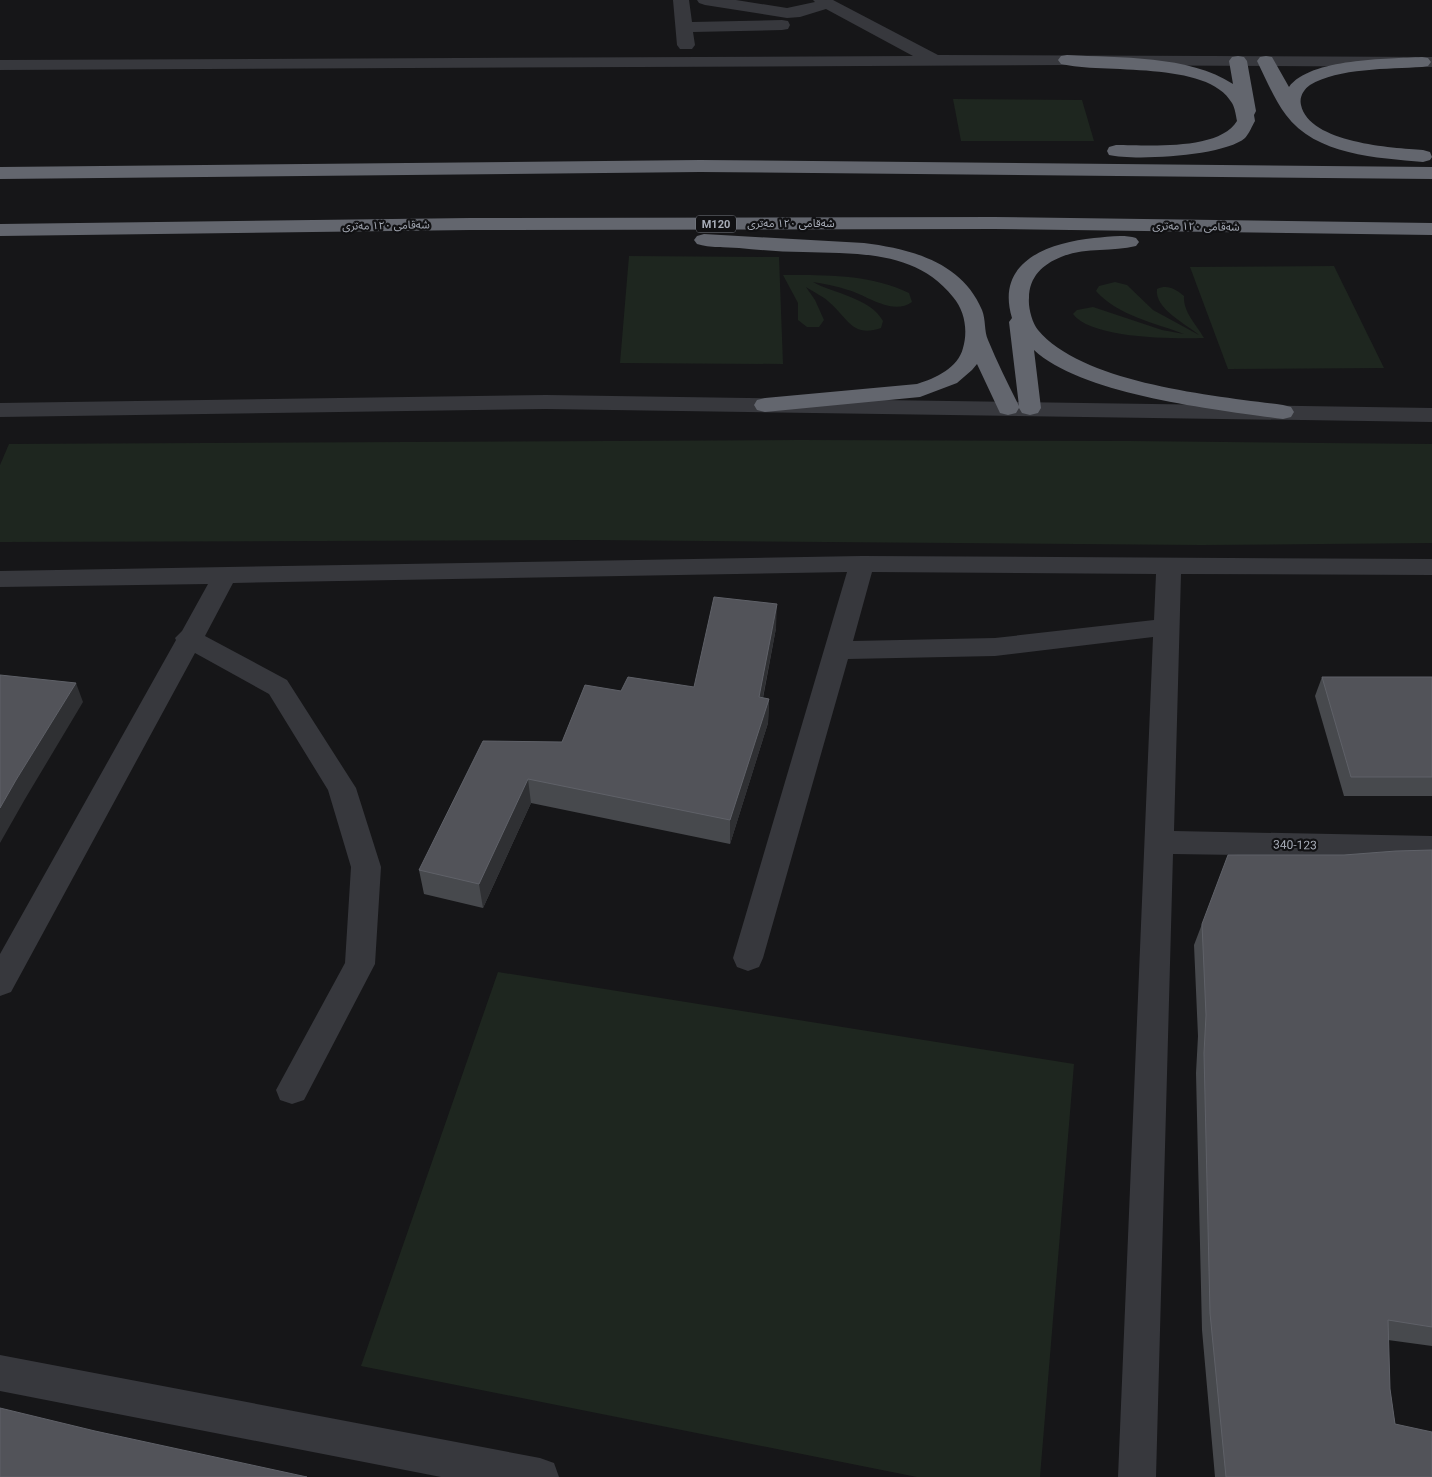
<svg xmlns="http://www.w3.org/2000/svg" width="1432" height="1477" font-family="Roboto,'Noto Sans Arabic',sans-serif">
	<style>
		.green { fill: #1e261f }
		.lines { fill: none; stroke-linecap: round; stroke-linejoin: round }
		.minor { fill: #37383d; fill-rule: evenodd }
		.highway { fill: #63666e; fill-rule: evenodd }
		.wall { fill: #47494d }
		.shaded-wall { fill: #2f3033 }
		.building { fill: #525359; stroke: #5f6168 }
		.labels { text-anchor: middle; stroke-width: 4.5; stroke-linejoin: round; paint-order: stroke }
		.far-street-label { font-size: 11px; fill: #a8adb8; stroke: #111113 }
		.shield { fill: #111113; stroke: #7b7e86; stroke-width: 1 }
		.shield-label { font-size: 11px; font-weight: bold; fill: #a8adb8 }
		.street-label { font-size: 12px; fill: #a8adb8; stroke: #111113 }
	</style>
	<rect width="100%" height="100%" fill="#161618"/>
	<!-- green -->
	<g class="green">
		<polygon points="953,99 1082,100 1094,141 961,141"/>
		<polygon points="629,256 779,257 783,364 620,363"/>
		<polygon points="1334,266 1384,368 1228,369 1190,267"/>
		<path d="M783,275C825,275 870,274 909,293L912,302C892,316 867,295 848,290C836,286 825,284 813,282C832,293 871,298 883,321L881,328C852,338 848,318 829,302C823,296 813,292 806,287L815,300L824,320L819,327H807L798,320V303Z"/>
		<path d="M1115,282L1127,285L1153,310L1199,335C1188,325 1154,309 1157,289C1167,284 1176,289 1184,296C1183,312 1196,324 1204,338C1176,339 1091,339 1073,314L1077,310L1093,307L1162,330L1184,334C1156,323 1118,316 1096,291L1099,286Z"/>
		<polygon points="799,440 1131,441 1432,444 1432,543 1201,545 593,540 0,542 0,465 9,444"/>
		<polygon points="498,972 1074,1064 1040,1477 917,1477 361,1366"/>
	</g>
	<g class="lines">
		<!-- minor -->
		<g class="minor">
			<polygon points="673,0 689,0 692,22 782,20 788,21 790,25 788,29 782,30 693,32 695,45 692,49 680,49 677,45"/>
			<polygon points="697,0 736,0 787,8 815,2 813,0 833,0 938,55 1432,57 1432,67 1067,65 0,70 0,60 913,56 826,9 800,17 787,18 705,5 699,3"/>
			<polygon points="546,395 1432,408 1432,422 546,409 0,417 0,403"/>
			<path d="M862,556L1432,559V575L1181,574L1174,831L1432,836V858L1173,854L1156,1477H1118L1153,637L995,656L848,659L763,958L759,967L748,971L737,967L733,958L847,572L233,583L205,636L287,680L356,788L381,867L375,964L304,1100L292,1104L280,1100L276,1090L345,963L351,867L328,790L269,694L195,653L11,992L0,996V954L176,640L175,638L182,631L208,584L0,587V571ZM872,572L1156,574L1154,620L995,638L853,641Z"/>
			<polygon points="0,1355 540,1458 554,1463 559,1477 441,1477 0,1391"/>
		</g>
		<!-- highway -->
		<g class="highway">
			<path d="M1067,55C1119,58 1189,55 1233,84L1229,61L1232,57L1238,56L1244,57L1247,61L1256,111L1254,115L1255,121C1252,126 1249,134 1245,138C1225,156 1135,161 1109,155L1107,151L1109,147L1116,145C1148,145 1219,151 1237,121C1236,116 1235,108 1232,103C1208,60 1102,74 1061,64L1058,60L1061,56Z"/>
			<path d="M1266,56L1272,57L1289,87C1310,58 1388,59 1422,57L1428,58L1431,62L1428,66L1422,67C1389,69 1338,68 1310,85C1304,89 1299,97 1301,105C1309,143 1393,148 1423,150L1430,152L1432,157L1430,160L1423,162C1378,158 1315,155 1286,115C1274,99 1266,79 1257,61L1260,57Z"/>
			<polygon points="700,160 1432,167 1432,179 700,172 0,179 0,167"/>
			<polygon points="994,217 1432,223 1432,235 994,229 470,230 0,236 0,224 470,218"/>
			<path d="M704,234L864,243C911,249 962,262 982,310C986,320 984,331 988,340C997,362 1008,384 1019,406L1009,322L1012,318C995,262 1047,243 1094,238C1107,237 1123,234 1136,238L1139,242L1136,246C1112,252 1085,247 1061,257C1043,264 1029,277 1029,298C1028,307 1032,323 1038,330C1083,384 1216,396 1283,405L1291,407L1294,412L1291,417L1283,419C1217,410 1082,395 1034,350L1041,408L1038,413L1030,415L1022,413L1019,408L1016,413L1008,415L1000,413L977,364L972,370L957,383L920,397L765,412L757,410L754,405L757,400L765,398L917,384C936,378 958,368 963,348C968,331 965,311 953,297C916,250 858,254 803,252C782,252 760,250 739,248C725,247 710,248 697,244L694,240L697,236Z"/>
		</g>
	</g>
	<!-- wall -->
	<g class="wall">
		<polygon points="776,628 763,698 769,699 768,723 730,844 531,803 483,908 424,894 419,870 562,742 621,691 694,687"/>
		<polygon points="1322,677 1432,677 1432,796 1344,796 1315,696"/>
		<polygon points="1432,850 1432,1346 1388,1340 1390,1389 1395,1424 1432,1477 1215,1477 1202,1330 1196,1073 1198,1036 1194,945 1202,924 1344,855"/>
	</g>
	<!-- shaded-wall -->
	<g class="shaded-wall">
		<polygon points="777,604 776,628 758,722 759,697"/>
		<polygon points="76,683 83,702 25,799 0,843 0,808 16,780"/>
		<polygon points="769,699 768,723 730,844 730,820"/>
		<polygon points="528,779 531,803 483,908 479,884"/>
	</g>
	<!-- building -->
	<g class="building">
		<polygon points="714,597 777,604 759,697 769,699 730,820 528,779 479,884 419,870 483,741 562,742 585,685 621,691 628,677 694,687"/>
		<polygon points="0,675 76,683 16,780 0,808"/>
		<polygon points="1322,677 1432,677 1432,777 1351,777"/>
		<polygon points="1432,850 1432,1327 1388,1320 1390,1389 1395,1424 1432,1432 1432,1477 1226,1477 1210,1313 1204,1053 1206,1015 1202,924 1228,855 1344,855 1396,851"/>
		<polygon points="0,1408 95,1431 307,1477 0,1477"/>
	</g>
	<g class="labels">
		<!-- far-street labels -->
		<g class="far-street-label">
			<text x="791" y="227">شەقامی ١٢٠ مەتری</text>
			<text transform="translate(386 225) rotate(-1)" y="4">شەقامی ١٢٠ مەتری</text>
			<text transform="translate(1196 226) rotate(1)" y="4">شەقامی ١٢٠ مەتری</text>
		</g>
		<!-- shield labels -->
		<rect class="shield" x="696" y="215.5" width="40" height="17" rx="4"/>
		<g class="shield-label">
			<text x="716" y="228">M120</text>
		</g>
		<!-- street labels -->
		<g class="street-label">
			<text transform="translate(1295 845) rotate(1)" y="4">340-123</text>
		</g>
	</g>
</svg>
